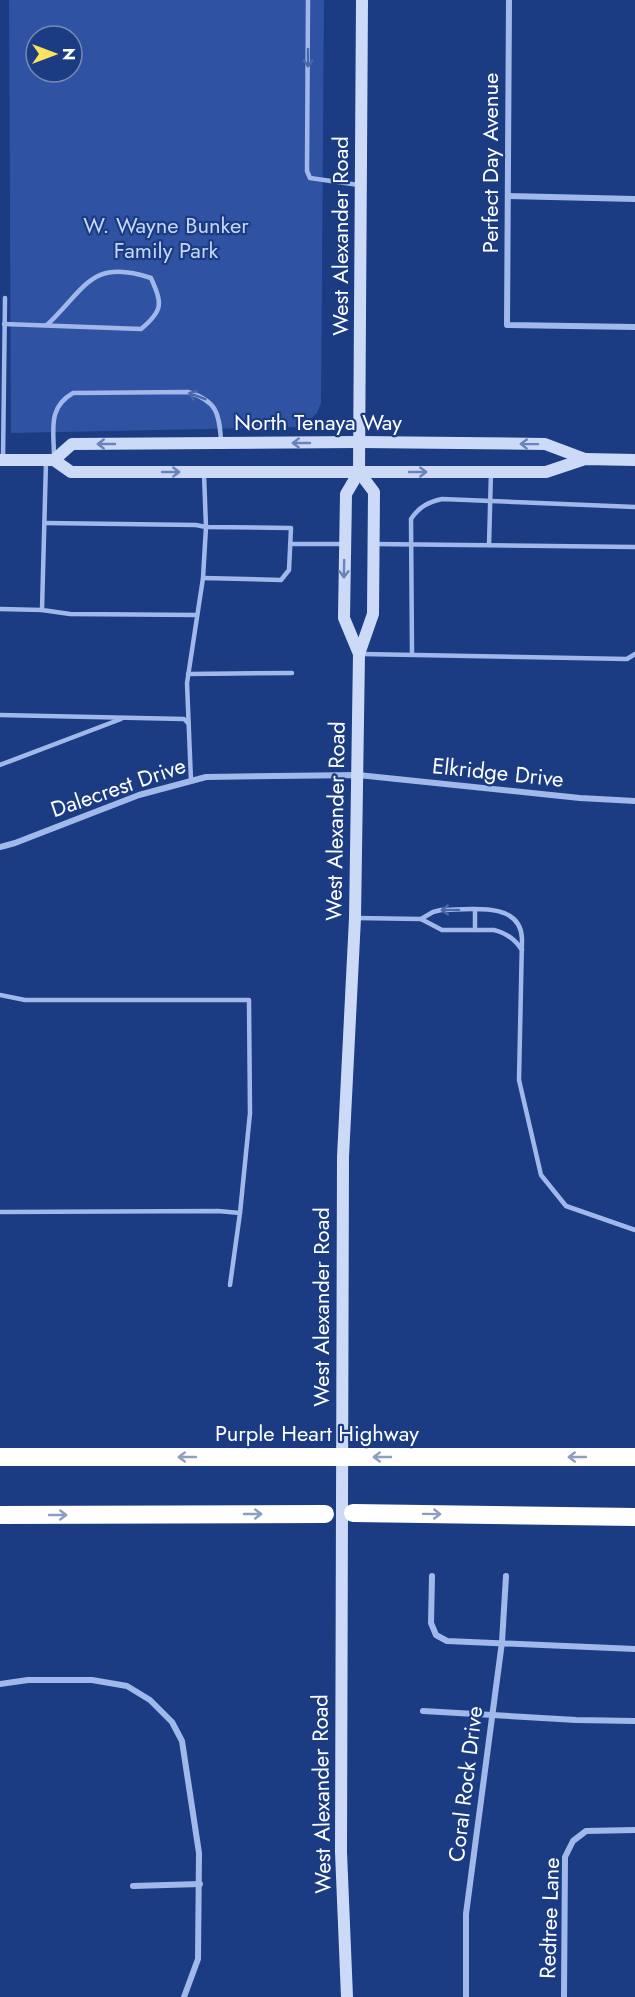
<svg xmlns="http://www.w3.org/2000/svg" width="635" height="1997" font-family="Jost,sans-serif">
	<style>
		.green { fill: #2f53a2; fill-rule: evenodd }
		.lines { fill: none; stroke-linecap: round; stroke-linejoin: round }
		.service { stroke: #a1b9ea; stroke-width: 4.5 }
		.minor { stroke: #a1b9ea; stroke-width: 6 }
		.secondary { stroke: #ccdaf8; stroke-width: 12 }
		.motorway { stroke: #fff; stroke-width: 18 }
		.oneway { stroke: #4a68a7 }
		.oneway2 { stroke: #6b83b8 }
		.oneway3 { stroke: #8d9ec1 }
		.labels { text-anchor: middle; stroke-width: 4.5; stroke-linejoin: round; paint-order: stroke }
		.street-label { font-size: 22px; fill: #fff; stroke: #1b3c83 }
		.park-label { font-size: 22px; fill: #c5d6f8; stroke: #1b3c83 }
	</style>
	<rect width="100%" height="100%" fill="#1b3c83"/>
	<!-- green -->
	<path class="green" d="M9,0H324L321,403L317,413L302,427L11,433ZM36,36H72V72H36Z"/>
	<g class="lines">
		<!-- service -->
		<g class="service">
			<polyline points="308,0 307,171 310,178 359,185"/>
			<path d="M4,324L141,329C164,310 162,303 151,278C91,258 86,288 47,325"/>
			<path d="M54,457C54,430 47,408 73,393L188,392C217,401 219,413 221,440"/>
			<polyline points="3,460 5,298"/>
			<polyline points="46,462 42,610 70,614 197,615"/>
			<polyline points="45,523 196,525 206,527 203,578 187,683 191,781"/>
			<polyline points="290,544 345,544"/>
			<polyline points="374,544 635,547"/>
			<polyline points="489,545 491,472"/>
			<polyline points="203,578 281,580 289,570 291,528 206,527 204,474"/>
			<polyline points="0,609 42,610"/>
			<polyline points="362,654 627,659 635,654"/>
			<path d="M412,654L411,519C419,507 428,502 442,499L635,507"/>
			<polyline points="188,674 292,673"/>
			<polyline points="0,715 184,719 188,723"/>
			<polyline points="0,765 121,719"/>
			<polyline points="475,910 475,930"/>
			<path d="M356,918L421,919L433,912L441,910C468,910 521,900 522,939L519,1080L541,1175L566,1206L635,1230"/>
			<path d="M421,919L442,930H494C507,933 515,939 522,950"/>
			<polyline points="0,995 25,1000 249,1000 250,1113 240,1213 230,1285"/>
			<polyline points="0,1212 218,1211 240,1213"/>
		</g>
		<!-- minor -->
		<g class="minor">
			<polyline points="509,0 507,325 635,327"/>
			<polyline points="508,196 635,199"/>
			<polyline points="0,847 15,843 139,795 206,777 358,775 580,798 635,801"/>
			<polyline points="432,1576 431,1623 436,1635 447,1641 635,1649"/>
			<polyline points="0,1684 28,1680 92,1680 127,1686 150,1700 172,1722 182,1741 199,1853 198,1959 184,1997"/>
			<polyline points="423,1711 576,1720 635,1721"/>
			<polyline points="133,1886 200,1884"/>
			<polyline points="466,1997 466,1914 502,1642 506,1576"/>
			<polyline points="564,1997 565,1857 573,1841 586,1831 635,1830"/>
		</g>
		<!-- secondary -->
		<g class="secondary">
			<polyline points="0,460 54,460 71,472 546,472 585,459 635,460"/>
			<polyline points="54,460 72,444 360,442 545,444 585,459"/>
			<polyline points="359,654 344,618 346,494 359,472 362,0"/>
			<polyline points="347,1997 341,1852 343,1157 355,918 359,654 373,614 374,492 359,472"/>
		</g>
		<!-- motorway -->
		<g class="motorway">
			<polyline points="0,1457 635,1457"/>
			<polyline points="353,1513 635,1517"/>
			<polyline points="0,1515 325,1514"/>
		</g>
	</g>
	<!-- one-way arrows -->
	<defs><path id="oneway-shaft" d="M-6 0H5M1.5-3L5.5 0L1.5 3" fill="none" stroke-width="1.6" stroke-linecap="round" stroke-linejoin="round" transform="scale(1.5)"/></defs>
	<g class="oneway">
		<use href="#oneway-shaft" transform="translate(308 58) rotate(90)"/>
		<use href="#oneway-shaft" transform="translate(197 396) rotate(-159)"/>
		<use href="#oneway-shaft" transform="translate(450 910) rotate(179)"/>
	</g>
	<g class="oneway2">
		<use href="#oneway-shaft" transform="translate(301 443) rotate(180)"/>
		<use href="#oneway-shaft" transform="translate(106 444) rotate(180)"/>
		<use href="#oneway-shaft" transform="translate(529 444) rotate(-179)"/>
		<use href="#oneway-shaft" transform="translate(171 472)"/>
		<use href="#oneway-shaft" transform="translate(418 472)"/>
		<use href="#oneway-shaft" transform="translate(344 569) rotate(91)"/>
	</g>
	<g class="oneway3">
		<use href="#oneway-shaft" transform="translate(187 1457) rotate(180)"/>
		<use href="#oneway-shaft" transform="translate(382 1457) rotate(180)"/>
		<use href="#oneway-shaft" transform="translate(577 1457) rotate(180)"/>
		<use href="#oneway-shaft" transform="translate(253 1514)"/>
		<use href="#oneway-shaft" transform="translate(432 1514) rotate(1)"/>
		<use href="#oneway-shaft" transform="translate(58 1515)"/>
	</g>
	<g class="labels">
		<!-- street labels -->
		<g class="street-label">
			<text transform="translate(490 163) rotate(-90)" y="8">Perfect Day Avenue</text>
			<text transform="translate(340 236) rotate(-90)" y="8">West Alexander Road</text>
			<text x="318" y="430">North Tenaya Way</text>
			<text transform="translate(498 772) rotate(6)" y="8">Elkridge Drive</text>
			<text transform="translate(118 787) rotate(-19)" y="8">Dalecrest Drive</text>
			<text transform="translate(335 821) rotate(-89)" y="8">West Alexander Road</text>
			<text transform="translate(321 1307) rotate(-90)" y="8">West Alexander Road</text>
			<text x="317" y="1441">Purple Heart Highway</text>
			<text transform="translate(465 1784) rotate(-83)" y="8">Coral Rock Drive</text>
			<text transform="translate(321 1794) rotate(-91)" y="8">West Alexander Road</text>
			<text transform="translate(549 1918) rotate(-88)" y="8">Redtree Lane</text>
		</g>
		<!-- park labels -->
		<g class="park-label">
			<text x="166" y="233">W. Wayne Bunker<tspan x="166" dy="25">Family Park</tspan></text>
		</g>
	</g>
	<!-- north arrow -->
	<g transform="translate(54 54) rotate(90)"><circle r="28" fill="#1b3c83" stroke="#768ab5" stroke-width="1.5"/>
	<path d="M0-4.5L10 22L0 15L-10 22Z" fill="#fce25e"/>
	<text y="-9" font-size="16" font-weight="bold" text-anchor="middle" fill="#ffffff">N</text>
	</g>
</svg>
